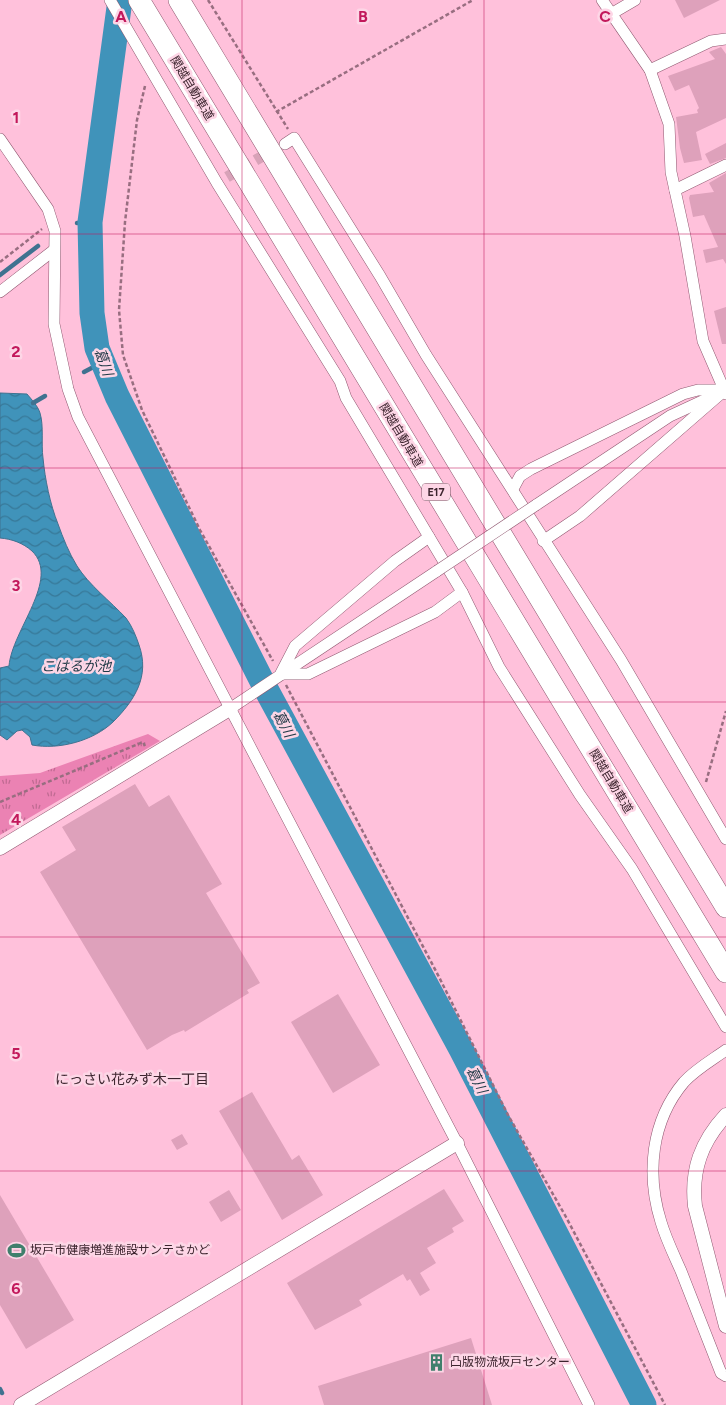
<svg xmlns="http://www.w3.org/2000/svg" width="726" height="1405" font-family="Figtree,'Noto Sans JP',sans-serif">
	<style>
		.grass { fill: url(#grass-tufts) }
		.water { fill: url(#water-waves); stroke: #3f7290 }
		.lines { fill: none; stroke-linecap: round; stroke-linejoin: round }
		.stream { stroke: #3f7290; stroke-width: 4.5 }
		.river { stroke: #4093ba; stroke-width: 25 }
		.building { fill: #dea1bb }
		.minor-tunnel { stroke: #d8a2b8; stroke-width: 11; stroke-dasharray: 11 5.5; stroke-linecap: butt }
		.minor-casing { stroke: #905971; stroke-width: 12 }
		.tertiary-casing { stroke: #905971; stroke-width: 15 }
		.motorway-casing { stroke: #905971; stroke-width: 22 }
		.path { stroke: #986e80; stroke-width: 2.5; stroke-dasharray: 4 2.5; stroke-linecap: butt }
		.minor { stroke: #fff; stroke-width: 11 }
		.tertiary { stroke: #fff; stroke-width: 14 }
		.motorway { stroke: #fff; stroke-width: 21 }
		.minor-bridge-casing { stroke: #905971; stroke-width: 12; stroke-linecap: butt }
		.minor-bridge { stroke: #fff; stroke-width: 11 }
		.grid { fill: none; stroke: #c2185b; stroke-width: 1; stroke-opacity: 0.55 }
		.labels { text-anchor: middle; stroke-width: 5; stroke-linejoin: round; paint-order: stroke }
		.shield { fill: #fdd6e6; stroke: #765965; stroke-width: 1 }
		.shield-label { font-size: 11px; font-weight: bold; fill: #3c242e }
		.street-label { font-size: 12px; fill: #3c242e; stroke: #fdd6e6 }
		.poi-label { font-size: 12px; fill: #3c242e; stroke: #fdd6e6; text-anchor: start }
		.water-label { font-size: 14px; font-style: italic; fill: #1e3845; stroke: #fdd6e6 }
		.neighbourhood-label { font-size: 14px; fill: #3c242e; stroke: #fdd6e6 }
		.grid-label { font-size: 16px; text-anchor: middle; font-weight: bold; fill: #c2185b; stroke: #fdd6e6; stroke-width: 5; stroke-linejoin: round; paint-order: stroke }
	</style>
	<defs>
		<pattern id="grass-tufts" width="24" height="20" patternUnits="userSpaceOnUse" patternTransform="scale(1.25)"><rect width="24" height="20" fill="#eb82b3"/><path d="M3 7l-1-3M5 7V3M7 7l1-3M15 17l-1-3M17 17v-4M19 17l1-3" fill="none" stroke="#c06a92"/></pattern>
		<pattern id="water-waves" width="16" height="10" patternUnits="userSpaceOnUse" patternTransform="scale(1.25)"><rect width="16" height="10" fill="#4093ba"/><path d="M0 5q4-4 8 0t8 0" fill="none" stroke="#377898"/></pattern>
	</defs>
	<rect width="100%" height="100%" fill="#ffc1db"/>
	<!-- grass -->
	<polygon class="grass" points="148,734 160,741 0,835 0,776 40,773"/>
	<!-- water -->
	<path class="water" d="M0,393L27,394C31,399 38,406 40,413C44,426 41,444 43,458C45,479 50,504 58,524C63,538 69,553 77,566C89,585 110,601 126,618C132,626 136,636 139,645C150,676 135,700 113,722C93,741 59,750 32,745L30,737L22,730L17,731L7,740L0,735V668L9,666C12,630 61,579 32,551C23,543 12,539 0,538Z"/>
	<g class="lines">
		<!-- stream -->
		<g class="stream">
			<polyline points="77,223 90,222"/>
			<polyline points="0,275 38,246"/>
			<polyline points="84,372 103,362"/>
			<polyline points="33,403 45,396"/>
			<polyline points="0,1389 2,1393"/>
		</g>
		<!-- river -->
		<polyline class="river" points="120,0 90,222 92,313 97,348 117,396 267,691 461,1049 644,1405"/>
	</g>
	<!-- building -->
	<g class="building">
		<polygon points="675,0 720,0 684,18"/>
		<polygon points="721,47 726,54 726,118 696,132 702,160 684,163 680,148 676,117 698,113 697,110 699,108 689,85 675,91 668,76 715,59 709,52"/>
		<polygon points="726,143 726,158 710,164 705,154"/>
		<polygon points="726,173 726,264 723,259 706,263 703,250 718,247 704,215 693,217 689,198 690,195 714,192 709,183"/>
		<polygon points="726,307 726,344 722,344 714,311"/>
		<polygon points="135,784 149,807 169,795 222,884 206,893 260,983 247,990 249,993 185,1032 184,1030 172,1035 147,1050 40,872 76,850 62,827"/>
		<polygon points="338,994 380,1065 333,1093 291,1022"/>
		<polygon points="252,1092 292,1160 299,1155 323,1195 282,1220 219,1111"/>
		<polygon points="182,1134 188,1144 177,1150 171,1140"/>
		<polygon points="444,1189 464,1221 452,1228 454,1232 427,1248 436,1263 420,1273 430,1290 420,1296 410,1279 407,1281 403,1274 359,1300 362,1305 315,1330 287,1283"/>
		<polygon points="229,1190 241,1210 221,1222 209,1202"/>
		<polygon points="0,1195 74,1320 26,1349 0,1305"/>
		<polygon points="471,1338 492,1405 324,1405 318,1386"/>
	</g>
	<g class="lines">
		<!-- minor-tunnel -->
		<polyline class="minor-tunnel" points="227,177 273,150"/>
		<defs>
			<g id="minor">
				<polyline points="110,0 217,183 340,381 346,398 462,592 499,667 580,795 632,869 726,1027"/>
				<polyline points="602,0 650,70 669,124 671,172 685,236 703,341 726,394"/>
				<polyline points="611,14 635,0"/>
				<polyline points="650,70 711,41 726,39"/>
				<polyline points="0,139 48,209 55,231 54,324 68,389 78,417 457,1143 589,1405"/>
				<polyline points="285,144 294,138 380,276 426,355 621,660 726,839"/>
				<polyline points="675,190 726,165"/>
				<polyline points="0,292 54,250"/>
				<polyline points="513,489 520,476 531,469 683,394 698,390 725,390"/>
				<polyline points="536,505 670,416 711,397"/>
				<polyline points="543,541 580,516 725,390"/>
				<polyline points="281,673 295,646 395,561 429,537"/>
				<polyline points="282,674 308,674 435,612 462,592"/>
				<polyline points="231,708 437,571"/>
				<path d="M726,1050C712,1060 696,1069 684,1082C651,1121 646,1174 661,1222C666,1239 674,1255 681,1271C694,1305 708,1339 721,1373L726,1376"/>
			</g>
			<g id="tertiary">
				<polyline points="0,848 231,708"/>
				<path d="M726,1115C701,1142 691,1170 695,1206L726,1326"/>
				<polyline points="21,1405 457,1143"/>
			</g>
			<g id="motorway">
				<polyline points="139,0 726,972"/>
				<polyline points="179,0 726,907"/>
			</g>
		</defs>
		<!-- minor casing -->
		<use href="#minor" class="minor-casing"/>
		<!-- tertiary casing -->
		<use href="#tertiary" class="tertiary-casing"/>
		<!-- motorway casing -->
		<use href="#motorway" class="motorway-casing"/>
		<!-- path -->
		<g class="path">
			<polyline points="208,0 288,129"/>
			<polyline points="145,86 137,120 125,222 119,310 123,355 142,410 200,530 273,661"/>
			<polyline points="276,112 473,0"/>
			<polyline points="0,262 42,229"/>
			<polyline points="286,685 439,977 508,1115 566,1217 665,1405"/>
			<polyline points="706,782 726,711"/>
			<polyline points="0,802 143,742 145,746"/>
		</g>
		<!-- minor -->
		<use href="#minor" class="minor"/>
		<!-- tertiary -->
		<use href="#tertiary" class="tertiary"/>
		<!-- motorway -->
		<use href="#motorway" class="motorway"/>
		<defs>
			<polyline id="minor-bridge" points="437,571 536,505"/>
		</defs>
		<!-- minor-bridge casing -->
		<use href="#minor-bridge" class="minor-bridge-casing"/>
		<!-- minor-bridge -->
		<use href="#minor-bridge" class="minor-bridge"/>
	</g>
	<!-- grid -->
	<path class="grid" d="M242,0V1405M484,0V1405M0,234H726M0,468H726M0,702H726M0,937H726M0,1171H726"/>
	<!-- icons -->
	<defs>
		<symbol id="stadium-bare" viewBox="-9 -9 18 18"><path d="M0-5a6.5 5 0 1 0 0 10a6.5 5 0 1 0 0-10ZM-3.5-1.8h7v3.6h-7Z" fill="#407f6c" stroke="#fdd6e6" stroke-width="2.5" paint-order="stroke"/></symbol>
		<symbol id="building-bare" viewBox="-9 -9 18 18"><path d="M-4-6H4V6H1V3H-1V6H-4ZM-2.5-4.3h1.7v1.8h-1.7ZM.8-4.3h1.7v1.8H.8ZM-2.5-1h1.7V.8h-1.7ZM.8-1h1.7V.8H.8Z" fill="#407f6c" stroke="#fdd6e6" stroke-width="2.5" paint-order="stroke"/></symbol>
	</defs>
	<g fill-rule="evenodd">
		<use href="#stadium-bare" x="4" y="1238" width="25" height="25"/>
		<use href="#building-bare" x="424" y="1350" width="25" height="25"/>
	</g>
	<g class="labels">
		<!-- shield labels -->
		<rect class="shield" x="422" y="483.5" width="28" height="17" rx="4"/>
		<g class="shield-label">
			<text x="436" y="496">E17</text>
		</g>
		<!-- street labels -->
		<g class="street-label">
			<text transform="translate(192 88) rotate(59)" y="4">関越自動車道</text>
			<text transform="translate(401 435) rotate(59)" y="4">関越自動車道</text>
			<text transform="translate(611 781) rotate(59)" y="4">関越自動車道</text>
		</g>
		<!-- poi labels -->
		<g class="poi-label">
			<text x="30" y="1254">坂戸市健康増進施設サンテさかど</text>
			<text x="450" y="1366">凸版物流坂戸センター</text>
		</g>
		<!-- water labels -->
		<g class="water-label">
			<text transform="translate(104 362) rotate(70)" y="5">葛川</text>
			<text x="76" y="671">こはるが池</text>
			<text transform="translate(284 724) rotate(62)" y="5">葛川</text>
			<text transform="translate(477 1080) rotate(63)" y="5">葛川</text>
		</g>
		<!-- neighbourhood labels -->
		<g class="neighbourhood-label">
			<text x="132" y="1084">にっさい花みず木一丁目</text>
		</g>
	</g>
	<g class="grid-label">
		<text x="121" y="22">A</text>
		<text x="363" y="22">B</text>
		<text x="605" y="22">C</text>
		<text x="16" y="123">1</text>
		<text x="16" y="357">2</text>
		<text x="16" y="591">3</text>
		<text x="16" y="825">4</text>
		<text x="16" y="1059">5</text>
		<text x="16" y="1294">6</text>
	</g>
</svg>
